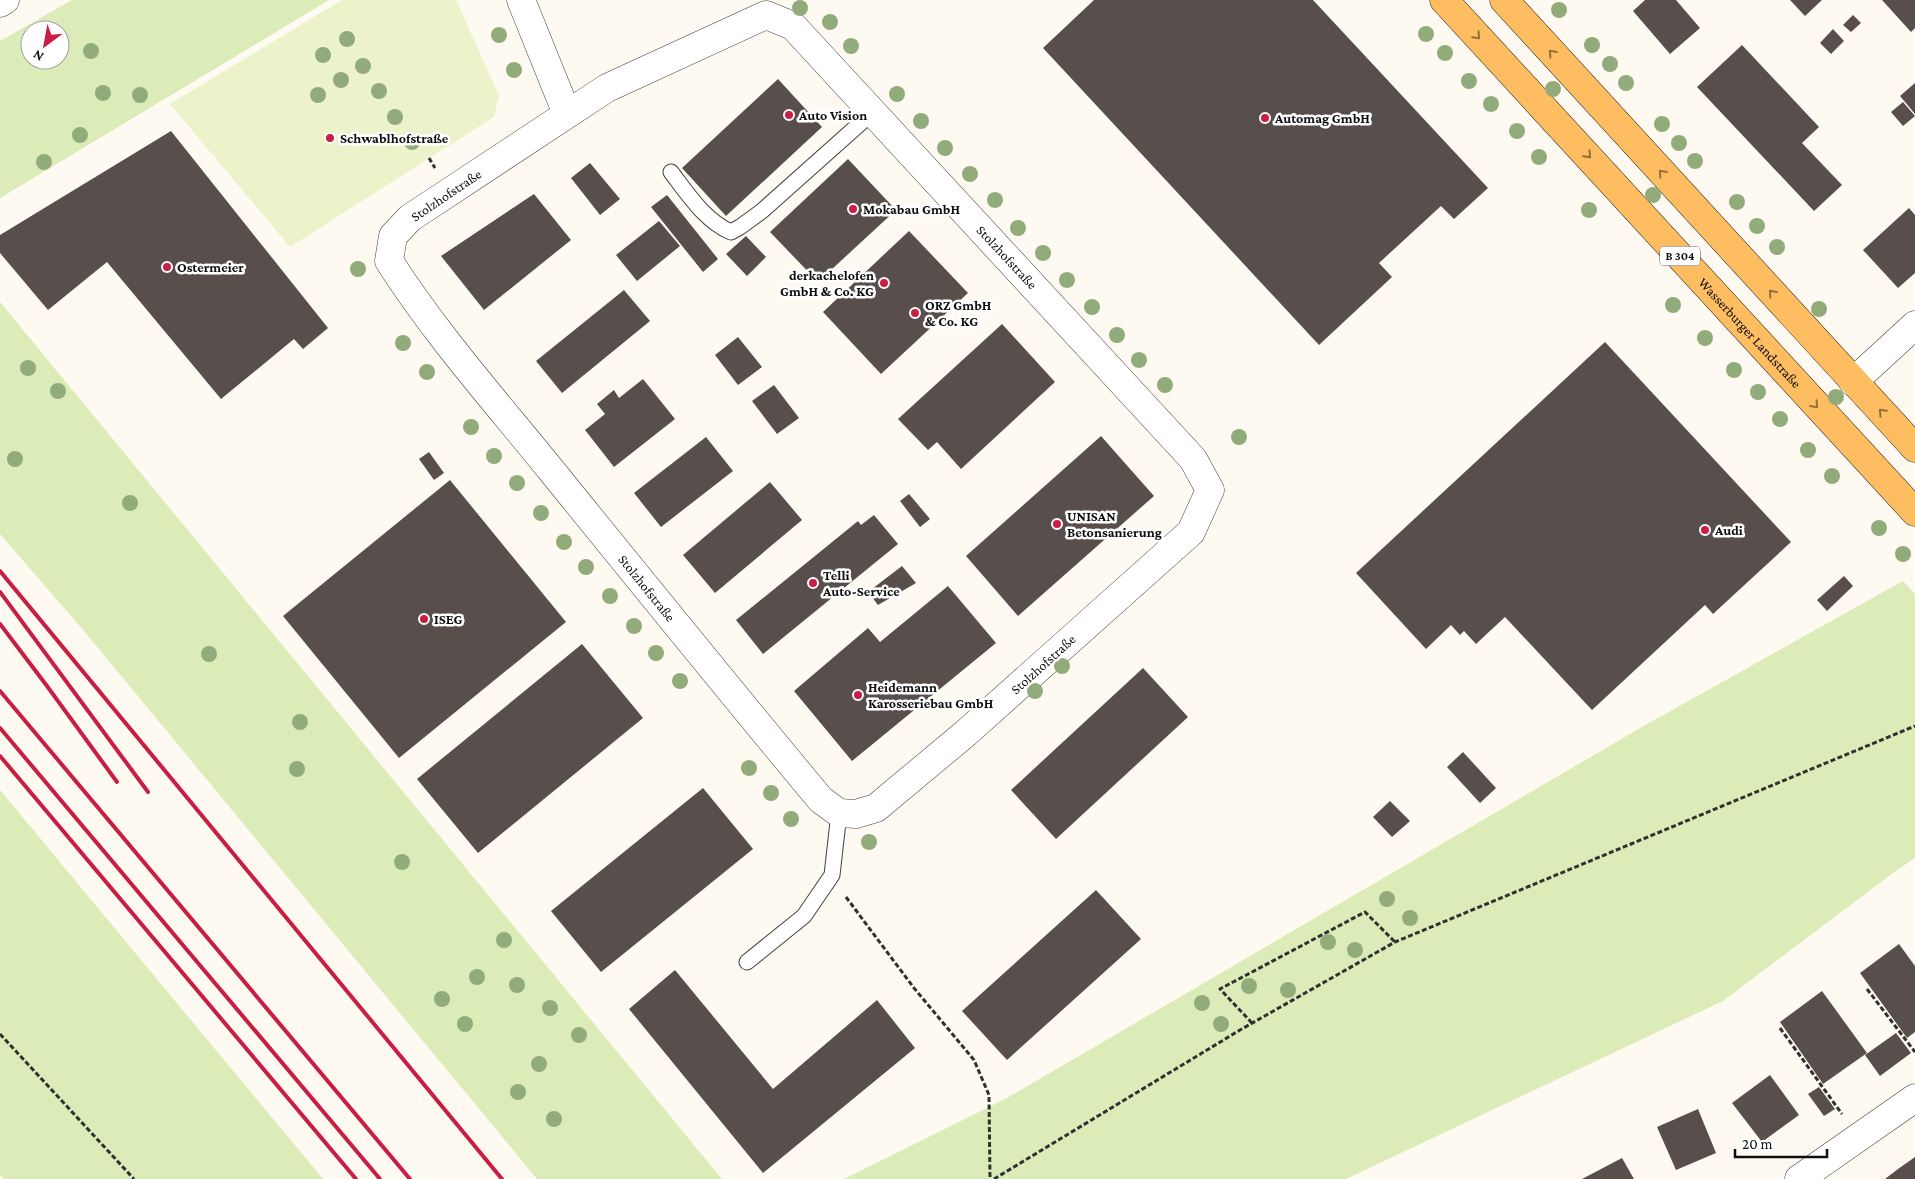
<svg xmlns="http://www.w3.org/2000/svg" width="1915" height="1179" font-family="'Crimson Pro',serif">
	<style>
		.green { fill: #dcecb8; fill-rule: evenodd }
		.pitch { fill: #ecf3ca }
		.building { fill: #584e4b }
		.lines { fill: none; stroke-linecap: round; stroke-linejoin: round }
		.service-casing { stroke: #424242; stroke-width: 17 }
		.minor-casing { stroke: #424242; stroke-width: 29 }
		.tertiary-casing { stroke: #424242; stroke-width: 29 }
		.primary-casing { stroke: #202020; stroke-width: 29 }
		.path { stroke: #313131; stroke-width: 3; stroke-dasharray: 5 2.5; stroke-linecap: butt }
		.service { stroke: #fff; stroke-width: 15 }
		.minor { stroke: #fff; stroke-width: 28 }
		.tertiary { stroke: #fff; stroke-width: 28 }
		.primary { stroke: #ffbd61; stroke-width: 28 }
		.rail { stroke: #c81e44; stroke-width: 4 }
		.tree { fill: #92ab7b }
		.oneway { stroke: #936f3c }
		.poi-dot { fill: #c81e44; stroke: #fff; stroke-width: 2 }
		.labels { text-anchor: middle; stroke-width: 5; stroke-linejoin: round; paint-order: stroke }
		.shield { fill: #fff; stroke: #575757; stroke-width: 1 }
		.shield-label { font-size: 12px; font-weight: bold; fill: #0f0f0f }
		.poi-label { font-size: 14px; font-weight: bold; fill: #0f0f0f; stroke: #fff; text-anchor: start }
		.street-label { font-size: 14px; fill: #0f0f0f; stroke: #fff }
	</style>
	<rect width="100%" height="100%" fill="#fffaf1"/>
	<!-- green -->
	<g class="green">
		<path d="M72,0H329L0,198V41ZM30,30H60V60H30Z"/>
		<polygon points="0,302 722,1179 537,1179 84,631 0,534"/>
		<polygon points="1903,581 1915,594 1915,858 1897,870 1723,1001 1346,1179 844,1179 1007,1098 1647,724"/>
		<polygon points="0,790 323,1179 3,1179 0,1174"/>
	</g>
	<!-- pitch -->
	<polygon class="pitch" points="342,0 456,0 499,96 494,117 290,247 170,104"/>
	<!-- building -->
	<g class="building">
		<polygon points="1094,0 1313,0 1488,188 1454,219 1441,206 1379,263 1392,277 1319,345 1043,48"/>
		<polygon points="1645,0 1676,0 1700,28 1670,54 1633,11"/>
		<polygon points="1790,0 1822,0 1805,16"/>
		<polygon points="1882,0 1915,0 1915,28 1911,32"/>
		<polygon points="1853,15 1861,23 1851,32 1843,25"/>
		<polygon points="1833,29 1844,41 1831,54 1820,43"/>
		<polygon points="1742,45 1819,127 1802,143 1842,185 1814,211 1697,87"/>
		<polygon points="778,79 822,127 726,216 682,168"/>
		<polygon points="1915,83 1915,114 1900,96"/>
		<polygon points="1903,102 1915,116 1903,126 1891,112"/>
		<polygon points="171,131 328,328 303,349 294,339 221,399 107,262 48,310 0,253 0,235"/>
		<polygon points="848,159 896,210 818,282 770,232"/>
		<polygon points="590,163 620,199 600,215 571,178"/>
		<polygon points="534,194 571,240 484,310 441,256"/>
		<polygon points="667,195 718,259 703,272 651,207"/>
		<polygon points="1909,208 1915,215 1915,273 1898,288 1863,250"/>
		<polygon points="659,221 680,246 637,281 616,255"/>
		<polygon points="909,231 968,293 881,374 823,312"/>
		<polygon points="746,236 766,257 747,276 726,254"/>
		<polygon points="624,290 650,321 562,393 536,361"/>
		<polygon points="1002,324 1055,382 961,469 937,442 928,450 898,419"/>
		<polygon points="738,337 762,367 738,385 715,355"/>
		<polygon points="1605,342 1791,542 1713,614 1705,605 1592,710 1505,617 1476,644 1464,631 1460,635 1451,625 1426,649 1356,573"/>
		<polygon points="643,379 675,419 614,467 585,430 605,414 597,404 614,390 619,398"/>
		<polygon points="774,385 799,418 777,434 752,401"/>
		<polygon points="1101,436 1154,496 1018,616 966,556"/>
		<polygon points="706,437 733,471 661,527 634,493"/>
		<polygon points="429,452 444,473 434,480 419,459"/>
		<polygon points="450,480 566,622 399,758 283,616"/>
		<polygon points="770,482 802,520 715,593 683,555"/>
		<polygon points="909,494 930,519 920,527 900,501"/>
		<polygon points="874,515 898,544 763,654 736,620 858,521 861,525"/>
		<polygon points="902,566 916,583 878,605 868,592"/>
		<polygon points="1844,576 1853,586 1827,611 1817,600"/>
		<polygon points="948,586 996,643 852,761 794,691 868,628 880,642"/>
		<polygon points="582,644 643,718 478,853 417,779"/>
		<polygon points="1143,668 1188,717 1056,839 1011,790"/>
		<polygon points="1463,752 1496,788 1480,803 1447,767"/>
		<polygon points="703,788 753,849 601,972 551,911"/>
		<polygon points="1390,801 1410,821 1392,837 1373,817"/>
		<polygon points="1096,890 1141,939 1007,1060 962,1011"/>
		<polygon points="1899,944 1915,966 1915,1032 1907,1038 1860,973"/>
		<polygon points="675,970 773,1089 877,1000 915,1048 763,1173 629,1009"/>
		<polygon points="1822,991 1867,1053 1823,1084 1780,1022"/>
		<polygon points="1896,1033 1911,1053 1880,1076 1865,1055"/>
		<polygon points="1770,1075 1799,1115 1762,1142 1732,1103"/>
		<polygon points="1819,1087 1835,1109 1824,1116 1808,1094"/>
		<polygon points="1698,1109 1716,1153 1676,1170 1657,1127"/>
		<polygon points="1915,1157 1915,1179 1885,1179 1898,1169"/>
		<polygon points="1622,1158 1634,1179 1582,1179"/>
	</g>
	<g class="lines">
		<defs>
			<g id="service">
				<path d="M671,172C687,193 705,221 731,232L740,227L762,211L873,112"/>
				<polyline points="747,962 804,916 832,875 839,813"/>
			</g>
			<g id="minor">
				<polyline points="521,0 567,114"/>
				<path d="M766,15L793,26L1193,459L1210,490L1191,532L966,733L876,808L856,814L839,813L821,800C730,691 641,581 551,470C496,402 437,336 389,261L393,236L410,218L607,88Z"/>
				<polyline points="1853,382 1915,325"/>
				<polyline points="1799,1179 1915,1098"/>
			</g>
			<polyline id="tertiary" points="0,3 5,0"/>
			<g id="primary">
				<path id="s1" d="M1444,0L1915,512"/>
				<polyline points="1504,0 1915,448"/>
			</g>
		</defs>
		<!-- service casing -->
		<use href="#service" class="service-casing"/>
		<!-- minor casing -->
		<use href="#minor" class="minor-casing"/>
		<!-- tertiary casing -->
		<use href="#tertiary" class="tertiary-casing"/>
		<!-- primary casing -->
		<use href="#primary" class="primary-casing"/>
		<!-- path -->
		<g class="path">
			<polyline points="429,158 435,168"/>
			<polyline points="846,897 914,988 974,1060 989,1095 990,1179"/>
			<polyline points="1867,989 1915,1052"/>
			<polyline points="1252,1023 1220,989 1365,912 1395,942"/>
			<polyline points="1780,1028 1842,1114"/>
			<polyline points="0,1034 134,1179"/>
			<polyline points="994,1179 1240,1030 1395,942 1915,726"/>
		</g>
		<!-- service -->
		<use href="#service" class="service"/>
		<!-- minor -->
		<use href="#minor" class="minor"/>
		<!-- tertiary -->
		<use href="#tertiary" class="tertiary"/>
		<!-- primary -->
		<use href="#primary" class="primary"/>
		<!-- rail -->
		<g class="rail">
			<polyline points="0,571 502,1179"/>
			<polyline points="0,592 148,792"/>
			<polyline points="0,624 47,686 117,782"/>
			<polyline points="0,691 410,1179"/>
			<polyline points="0,728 380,1179"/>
			<polyline points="0,756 356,1179"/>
		</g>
	</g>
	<!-- trees -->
	<g class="tree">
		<circle cx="800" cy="8" r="8"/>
		<circle cx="1559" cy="10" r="8"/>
		<circle cx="830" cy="22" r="8"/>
		<circle cx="1426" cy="34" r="8"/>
		<circle cx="499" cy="35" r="8"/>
		<circle cx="347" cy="39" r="8"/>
		<circle cx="1592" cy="45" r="8"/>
		<circle cx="851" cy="46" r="8"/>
		<circle cx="91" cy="51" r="8"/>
		<circle cx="1445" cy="53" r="8"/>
		<circle cx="323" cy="55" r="8"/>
		<circle cx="1610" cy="64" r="8"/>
		<circle cx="363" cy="66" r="8"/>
		<circle cx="514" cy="70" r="8"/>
		<circle cx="341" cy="80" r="8"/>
		<circle cx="1469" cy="81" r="8"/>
		<circle cx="1626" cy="83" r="8"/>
		<circle cx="1553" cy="89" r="8"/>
		<circle cx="379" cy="91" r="8"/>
		<circle cx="103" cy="93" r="8"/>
		<circle cx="897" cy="94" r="8"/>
		<circle cx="140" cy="95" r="8"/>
		<circle cx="318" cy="95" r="8"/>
		<circle cx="1491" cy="104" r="8"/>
		<circle cx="395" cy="117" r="8"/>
		<circle cx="921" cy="121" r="8"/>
		<circle cx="1662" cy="124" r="8"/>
		<circle cx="1517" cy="131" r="8"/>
		<circle cx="80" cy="135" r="8"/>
		<circle cx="412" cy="142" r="8"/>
		<circle cx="1679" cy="143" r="8"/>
		<circle cx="945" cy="148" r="8"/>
		<circle cx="1539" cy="157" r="8"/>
		<circle cx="1695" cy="161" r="8"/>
		<circle cx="44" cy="162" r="8"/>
		<circle cx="970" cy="174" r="8"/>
		<circle cx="1653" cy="195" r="8"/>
		<circle cx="995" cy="200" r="8"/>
		<circle cx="1737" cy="202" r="8"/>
		<circle cx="1589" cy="210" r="8"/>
		<circle cx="1757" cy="226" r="8"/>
		<circle cx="1018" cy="228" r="8"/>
		<circle cx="1777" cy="247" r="8"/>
		<circle cx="1043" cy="253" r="8"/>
		<circle cx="358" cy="269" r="8"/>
		<circle cx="1067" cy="280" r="8"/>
		<circle cx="1673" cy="305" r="8"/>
		<circle cx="1092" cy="307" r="8"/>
		<circle cx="1819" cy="309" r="8"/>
		<circle cx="1117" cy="335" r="8"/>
		<circle cx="1705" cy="338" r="8"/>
		<circle cx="403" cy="343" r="8"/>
		<circle cx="1139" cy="360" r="8"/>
		<circle cx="28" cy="368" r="8"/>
		<circle cx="1734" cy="370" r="8"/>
		<circle cx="427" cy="372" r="8"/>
		<circle cx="1165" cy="385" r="8"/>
		<circle cx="58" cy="391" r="8"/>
		<circle cx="1758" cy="392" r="8"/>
		<circle cx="1836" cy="397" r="8"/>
		<circle cx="1780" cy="419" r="8"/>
		<circle cx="471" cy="427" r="8"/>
		<circle cx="1239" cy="437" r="8"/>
		<circle cx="1808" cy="450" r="8"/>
		<circle cx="494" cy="456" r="8"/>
		<circle cx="15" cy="459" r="8"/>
		<circle cx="1832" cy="476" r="8"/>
		<circle cx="517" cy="483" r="8"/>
		<circle cx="130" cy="503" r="8"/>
		<circle cx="541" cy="513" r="8"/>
		<circle cx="1879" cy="528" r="8"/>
		<circle cx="564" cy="542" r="8"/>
		<circle cx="1903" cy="554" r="8"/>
		<circle cx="586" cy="567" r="8"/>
		<circle cx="610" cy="596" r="8"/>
		<circle cx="634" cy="626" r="8"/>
		<circle cx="656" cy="653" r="8"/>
		<circle cx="209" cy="654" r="8"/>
		<circle cx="1062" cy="666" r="8"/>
		<circle cx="680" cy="681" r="8"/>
		<circle cx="1035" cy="691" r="8"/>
		<circle cx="300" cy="722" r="8"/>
		<circle cx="749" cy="768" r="8"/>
		<circle cx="297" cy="769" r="8"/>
		<circle cx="771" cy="793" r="8"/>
		<circle cx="791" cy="819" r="8"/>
		<circle cx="869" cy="842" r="8"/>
		<circle cx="402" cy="862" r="8"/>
		<circle cx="1387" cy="899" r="8"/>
		<circle cx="1410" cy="918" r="8"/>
		<circle cx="504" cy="940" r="8"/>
		<circle cx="1328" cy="942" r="8"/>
		<circle cx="1355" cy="950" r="8"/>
		<circle cx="477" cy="977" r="8"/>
		<circle cx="517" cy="985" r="8"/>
		<circle cx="1249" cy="986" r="8"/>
		<circle cx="1288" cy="990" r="8"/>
		<circle cx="442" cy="999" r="8"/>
		<circle cx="1202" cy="1003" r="8"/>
		<circle cx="550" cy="1008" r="8"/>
		<circle cx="465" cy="1024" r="8"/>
		<circle cx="1221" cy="1024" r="8"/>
		<circle cx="579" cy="1035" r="8"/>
		<circle cx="539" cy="1064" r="8"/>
		<circle cx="518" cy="1092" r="8"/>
		<circle cx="554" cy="1119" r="8"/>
	</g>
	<!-- one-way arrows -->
	<defs><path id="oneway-chevron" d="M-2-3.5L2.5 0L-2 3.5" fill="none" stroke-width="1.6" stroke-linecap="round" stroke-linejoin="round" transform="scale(1.25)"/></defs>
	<g class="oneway">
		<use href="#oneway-chevron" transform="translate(1477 36) rotate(47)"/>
		<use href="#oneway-chevron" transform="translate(1552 53) rotate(-132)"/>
		<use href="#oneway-chevron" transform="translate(1588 155) rotate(47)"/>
		<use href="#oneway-chevron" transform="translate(1662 173) rotate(-132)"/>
		<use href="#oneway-chevron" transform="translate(1772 293) rotate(-132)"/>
		<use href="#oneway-chevron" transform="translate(1815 405) rotate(48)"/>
		<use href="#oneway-chevron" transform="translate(1882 412) rotate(-133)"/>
	</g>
	<!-- markers -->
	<g class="poi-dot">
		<circle cx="789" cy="115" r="5"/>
		<circle cx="1265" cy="118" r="5"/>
		<circle cx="330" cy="138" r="5"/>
		<circle cx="853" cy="209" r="5"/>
		<circle cx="167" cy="267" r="5"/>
		<circle cx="884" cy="283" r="5"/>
		<circle cx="915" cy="313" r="5"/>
		<circle cx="1057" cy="524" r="5"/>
		<circle cx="1705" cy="530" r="5"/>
		<circle cx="813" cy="583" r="5"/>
		<circle cx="424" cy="619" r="5"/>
		<circle cx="858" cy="695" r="5"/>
	</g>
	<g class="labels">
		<!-- shield labels -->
		<rect class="shield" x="1660" y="246.5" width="40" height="19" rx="4"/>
		<g class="shield-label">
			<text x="1680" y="260">B 304</text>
		</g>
		<!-- poi labels -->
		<g class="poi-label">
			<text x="799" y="120">Auto Vision</text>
			<text x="1275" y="123">Automag GmbH</text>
			<text x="340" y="143">Schwablhofstraße</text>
			<text x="863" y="214">Mokabau GmbH</text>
			<text x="177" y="272">Ostermeier</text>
			<text x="874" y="280" text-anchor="end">derkachelofen<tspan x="874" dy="16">GmbH &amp; Co. KG</tspan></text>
			<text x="925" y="310">ORZ GmbH<tspan x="925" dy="16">&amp; Co. KG</tspan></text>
			<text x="1067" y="521">UNISAN<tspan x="1067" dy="16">Betonsanierung</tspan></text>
			<text x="1715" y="535">Audi</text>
			<text x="823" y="580">Telli<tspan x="823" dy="16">Auto-Service</tspan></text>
			<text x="434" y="624">ISEG</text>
			<text x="868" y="692">Heidemann<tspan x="868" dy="16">Karosseriebau GmbH</tspan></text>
		</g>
		<!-- street labels -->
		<g class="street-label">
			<text transform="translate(446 195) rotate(-34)" y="5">Stolzhofstraße</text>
			<text transform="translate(1007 257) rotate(47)" y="5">Stolzhofstraße</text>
			<text dy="5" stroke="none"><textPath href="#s1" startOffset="452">Wasserburger Landstraße</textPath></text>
			<text transform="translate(647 588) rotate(51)" y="5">Stolzhofstraße</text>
			<text transform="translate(1043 664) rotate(-42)" y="5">Stolzhofstraße</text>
		</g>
	</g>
	<!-- north arrow -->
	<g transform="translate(45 45) rotate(212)"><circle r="24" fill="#ffffff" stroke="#9f9f9f"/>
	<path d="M0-4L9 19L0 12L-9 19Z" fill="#c81e44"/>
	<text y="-8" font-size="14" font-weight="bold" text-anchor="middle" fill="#0f0f0f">N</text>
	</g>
	<!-- scale -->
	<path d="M1735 1149v8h92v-8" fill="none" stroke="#0f0f0f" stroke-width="2.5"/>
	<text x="1742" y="1149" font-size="15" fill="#0f0f0f" stroke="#ffffff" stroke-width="4" paint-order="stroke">20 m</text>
</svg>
